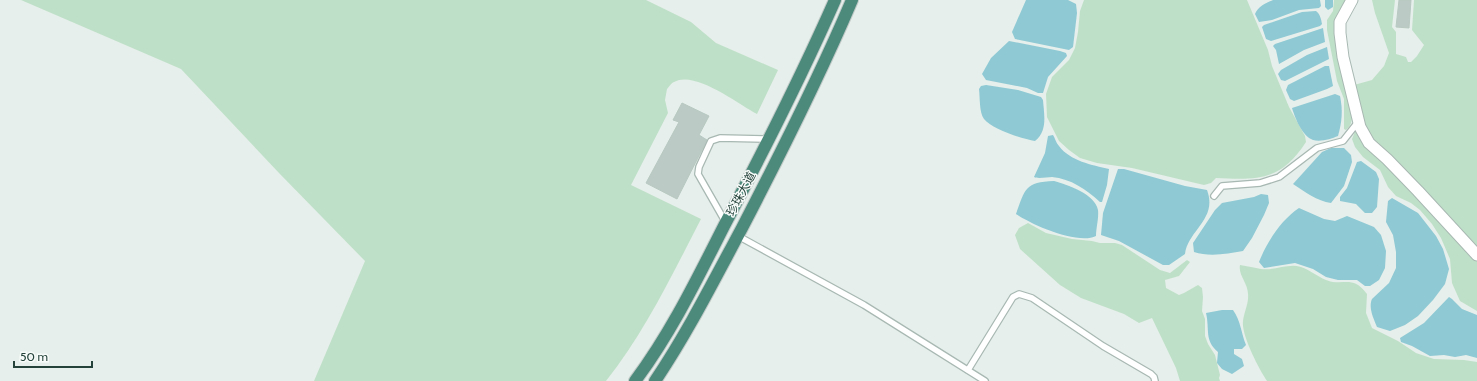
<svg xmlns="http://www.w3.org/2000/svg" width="1477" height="381" font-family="Cabin,'Noto Sans SC',sans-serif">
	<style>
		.green { fill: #bfe0c8 }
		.water { fill: #8ec9d4 }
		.building { fill: #bbcac4; stroke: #b8c9c2 }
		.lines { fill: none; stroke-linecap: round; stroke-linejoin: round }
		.service-casing { stroke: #a8b8b2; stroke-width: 8 }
		.minor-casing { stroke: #a8b8b2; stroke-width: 13 }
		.trunk-casing { stroke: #c2cac8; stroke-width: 14 }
		.service { stroke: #fff; stroke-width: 5.5 }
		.minor { stroke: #fff; stroke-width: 11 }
		.trunk { stroke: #4c8a7c; stroke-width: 12 }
		.labels { text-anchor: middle; stroke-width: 3; stroke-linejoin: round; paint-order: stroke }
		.street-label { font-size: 12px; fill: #24423a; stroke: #f7fbf9 }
	</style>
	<rect width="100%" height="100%" fill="#e6efeb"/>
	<!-- green -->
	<g class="green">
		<path d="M21,0H646L691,22L716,43L778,70L757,114C738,104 695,70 674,82C671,83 669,87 667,89L665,100L668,113L631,185L701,219C672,275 645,332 606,381H314L365,261L279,173L181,69Z"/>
		<path d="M1084,0H1247L1268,50L1272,66L1289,107L1305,136L1306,142C1281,181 1258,180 1216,178L1211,183L1204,185L1132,168L1097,163L1080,158L1069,150L1059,141L1047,117L1046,94L1052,77L1069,60L1075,48L1078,32L1080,11Z"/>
		<path d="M1334,0H1348L1341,11L1352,110C1352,118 1353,124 1346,130L1344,129V99L1337,81L1327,30V20L1333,11Z"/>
		<polygon points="1372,0 1395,0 1392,27 1396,32 1396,54 1406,57 1408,62 1411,62 1417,56 1424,45 1412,30 1414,0 1477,0 1477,248 1373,140 1365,126 1354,85 1372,80 1384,66 1389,53 1375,13"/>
		<polygon points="1356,129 1384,162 1477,261 1477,311 1460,301 1452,283 1450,259 1441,238 1432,224 1420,210 1411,203 1396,196 1388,187 1380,170 1363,157 1355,147 1352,139"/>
		<polygon points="1028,223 1046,233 1072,239 1092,241 1100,243 1115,243 1122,245 1160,270 1170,273 1187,260 1190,262 1179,276 1165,280 1166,288 1179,295 1184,293 1198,285 1202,288 1203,297 1202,311 1205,319 1205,336 1208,344 1215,355 1220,375 1219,378 1220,381 1180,381 1176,368 1152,318 1139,323 1124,314 1081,298 1060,285 1020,249 1015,235 1019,228"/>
		<path d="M1240,265C1247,266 1255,268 1261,269C1275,271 1288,263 1301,267C1310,270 1317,276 1326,280C1344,287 1352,274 1367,294L1366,313L1372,328L1398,341L1416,353L1434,359L1464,360L1477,362V381H1267C1259,369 1241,335 1243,321C1244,312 1249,303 1248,294C1248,283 1238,275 1240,265Z"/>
	</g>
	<!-- water -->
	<g class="water">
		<polygon points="1026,0 1068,0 1076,4 1077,13 1073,47 1069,50 1015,39 1012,32"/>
		<path d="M1273,0H1320L1321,6L1319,8L1299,10L1272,20L1259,22L1255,14C1258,6 1266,3 1273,0Z"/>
		<polygon points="1325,0 1333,0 1333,7 1328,10 1325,7"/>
		<path d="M1316,11C1320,14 1321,19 1322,24L1320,26L1271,41L1266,39L1262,27L1264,25L1302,12Z"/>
		<polygon points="1323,28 1325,42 1304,50 1279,64 1276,50 1273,46 1275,44"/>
		<polygon points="1009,41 1060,51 1066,53 1067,56 1048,77 1043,93 1038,93 1027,88 986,80 982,74 991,58"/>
		<polygon points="1327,47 1329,59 1285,81 1281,80 1278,74 1281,70 1307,55"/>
		<polygon points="1325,66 1329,66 1333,86 1327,89 1294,101 1290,99 1286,90 1288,85"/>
		<path d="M986,85L1018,90L1041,97L1043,100C1044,114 1048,131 1035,141C1022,139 992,129 984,119C979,113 980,96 979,89L981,86Z"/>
		<path d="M1335,94L1340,96C1343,110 1342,122 1338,136C1331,139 1321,142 1313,140C1302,136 1295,118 1292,108Z"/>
		<path d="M1053,135C1055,138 1056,143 1059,146C1070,161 1092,165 1109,169L1107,185L1102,202H1100C1086,189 1071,179 1052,177C1047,177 1038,179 1034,177L1045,153L1048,136Z"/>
		<path d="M1331,148H1344L1351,155L1352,162L1344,186L1331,203C1317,201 1305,192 1293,184L1322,152Z"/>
		<polygon points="1361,161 1376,172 1379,179 1377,207 1372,213 1365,213 1356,204 1340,201 1340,197 1347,188 1357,162"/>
		<path d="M1118,169H1124L1185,186L1207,190C1218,219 1188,230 1185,254L1169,265H1163L1119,241L1101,235L1103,213Z"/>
		<path d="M1054,181C1068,185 1095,194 1098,210C1099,218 1096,228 1096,236C1078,245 1032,225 1016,214C1025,189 1025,182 1054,181Z"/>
		<path d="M1261,194L1268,195L1269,203L1264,215L1252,238L1243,251C1227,254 1209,257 1194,252L1193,243L1215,210L1222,203L1254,197Z"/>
		<path d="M1392,198L1418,213L1436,236L1443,249L1449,269L1445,284L1433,300L1418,316L1405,325L1390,331L1377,327C1374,319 1368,308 1372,299L1389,283L1396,268V252L1393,235L1386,222L1388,201Z"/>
		<path d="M1299,208L1324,219L1335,221L1347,216L1374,227L1381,235L1386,251L1385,268L1379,280L1370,286H1365L1357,280H1338L1326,277L1313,269L1295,263L1264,268L1259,262C1267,242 1281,220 1299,208Z"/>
		<polygon points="1449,297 1452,299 1462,309 1477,315 1477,358 1466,355 1455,357 1444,355 1430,356 1412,346 1401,342 1400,338 1424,323"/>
		<path d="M1222,310H1233C1241,321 1241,333 1246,345L1242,349H1234V354L1242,359L1244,366L1232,374L1222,369L1217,363L1218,352C1204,340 1210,330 1206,313Z"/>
	</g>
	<!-- building -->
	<g class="building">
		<polygon points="1399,0 1411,0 1409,28 1396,27"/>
		<polygon points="682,103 709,116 699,135 707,140 677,199 646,183 679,122 673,120"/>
	</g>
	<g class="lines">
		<defs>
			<g id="service">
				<polyline points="1214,196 1222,186 1260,183 1279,177 1317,148 1343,141 1358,122"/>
				<polyline points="726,223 698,174 699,167 711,141 720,138 768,139"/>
				<polyline points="738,236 864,305 985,381"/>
				<polyline points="968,370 1013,297 1019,294 1032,298 1103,346 1151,374 1154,377 1155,381"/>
			</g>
			<polyline id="minor" points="1352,0 1340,22 1340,33 1343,57 1360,127 1369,143 1387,159 1418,191 1477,255"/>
			<g id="trunk">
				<path d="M635,381C671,333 697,279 724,226C763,152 801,77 835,0"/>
				<path d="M655,381C688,332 714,280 742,228C781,153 819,78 852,0"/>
			</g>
		</defs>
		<!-- service casing -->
		<use href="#service" class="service-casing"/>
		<!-- minor casing -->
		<use href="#minor" class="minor-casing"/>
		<!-- trunk casing -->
		<use href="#trunk" class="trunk-casing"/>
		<!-- service -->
		<use href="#service" class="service"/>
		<!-- minor -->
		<use href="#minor" class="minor"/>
		<!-- trunk -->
		<use href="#trunk" class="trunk"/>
	</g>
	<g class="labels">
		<!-- street labels -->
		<g class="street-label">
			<text transform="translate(741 194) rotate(-62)" y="4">珍珠大道</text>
		</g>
	</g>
	<!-- scale -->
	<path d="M14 361v6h78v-6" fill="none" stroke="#24423a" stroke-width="2"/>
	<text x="20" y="361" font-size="12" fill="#24423a" stroke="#f7fbf9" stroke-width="3" paint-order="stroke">50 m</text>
</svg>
